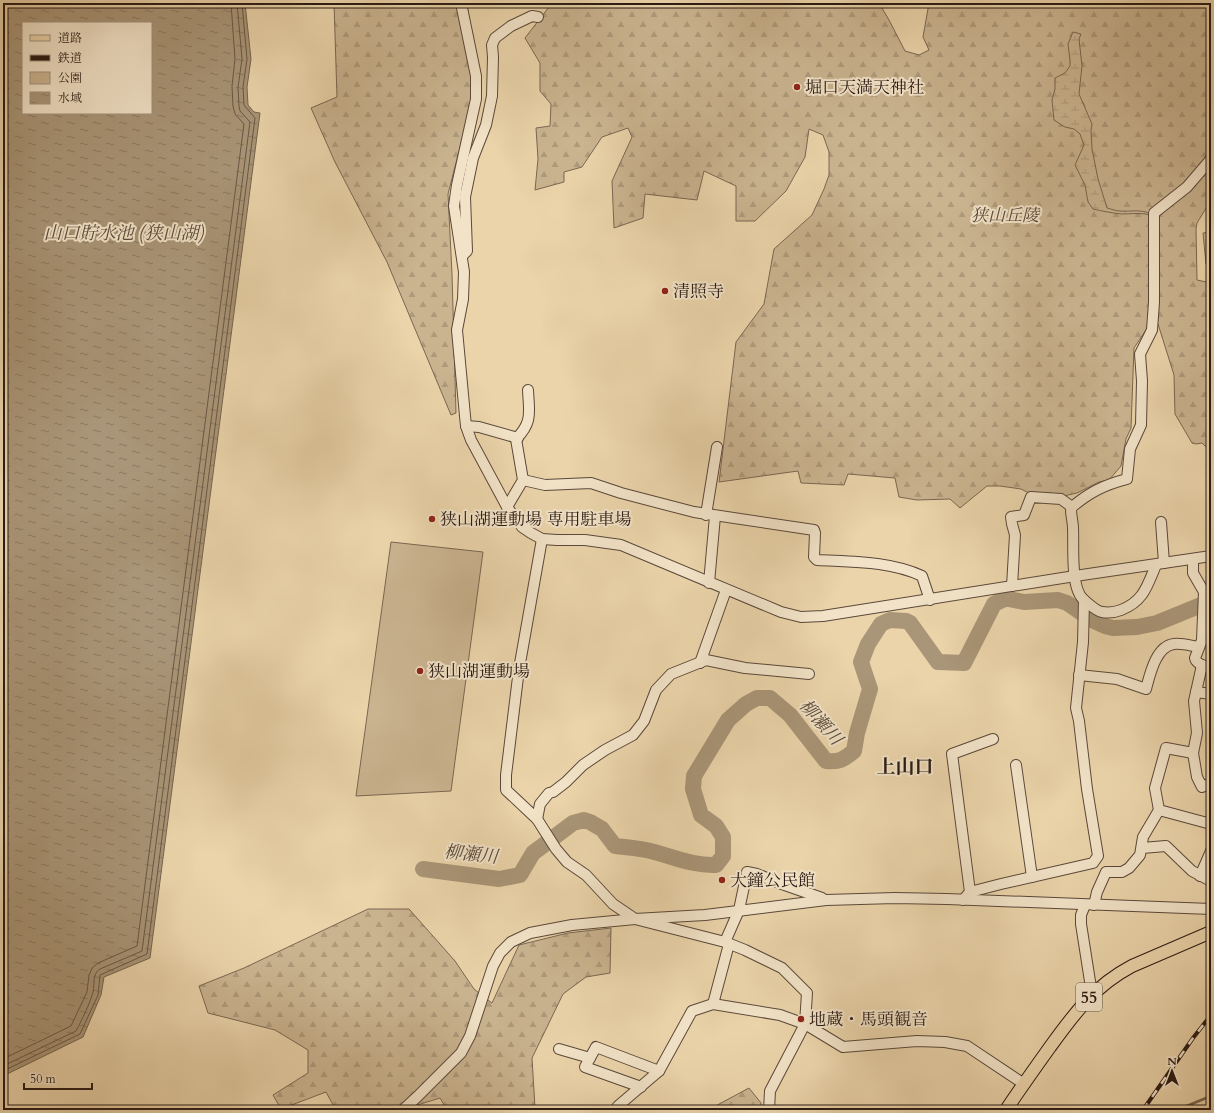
<svg xmlns="http://www.w3.org/2000/svg" width="1214" height="1113" font-family="Cardo,'Noto Serif JP',serif">
	<style>
		.forest { fill: url(#forest-firs); stroke: #7a6752 }
		.wetland { fill: url(#wetland-marsh); stroke: #7a6752 }
		.park { fill: #cab490; stroke: #7a6752 }
		.water { fill: url(#water-ripples); stroke: #76644f; fill-rule: evenodd }
		.lines { fill: none; stroke-linecap: round; stroke-linejoin: round }
		.shore { stroke: #695846; stroke-width: 1 }
		.stream { stroke: #76644f; stroke-width: 2.5 }
		.river { stroke: #a99577; stroke-width: 16 }
		.minor-casing { stroke: #5a483a; stroke-width: 12 }
		.major-casing { stroke: #291a14; stroke-width: 14 }
		.minor { stroke: #f2e3c8; stroke-width: 10 }
		.major { stroke: #ebd4aa; stroke-width: 12 }
		.rail-casing { stroke: #291a14; stroke-width: 4 }
		.rail { stroke: #f2e3c8; stroke-width: 2.5; stroke-dasharray: 8; stroke-linecap: butt }
		.poi-dot { fill: #8f2418; stroke: #f2e3c8; stroke-width: 1.5 }
		.labels { text-anchor: middle; stroke-width: 4; stroke-linejoin: round; paint-order: stroke }
		.shield { fill: #f2e3c8; stroke: #65564a; stroke-width: 1 }
		.shield-label { font-size: 16px; font-weight: bold; fill: #291a14 }
		.poi-label { font-size: 17px; fill: #291a14; stroke: #f2e3c8; text-anchor: start }
		.park-label { font-size: 17px; font-style: italic; fill: #594839; stroke: #f2e3c8 }
		.water-label { font-size: 18px; font-style: italic; fill: #5c4b3c; stroke: #f2e3c8 }
		.quarter-label { font-size: 19px; font-weight: bold; fill: #291a14; stroke: #f2e3c8 }
	</style>
	<defs>
		<pattern id="forest-firs" width="22" height="20" patternUnits="userSpaceOnUse"><rect width="22" height="20" fill="#cab490"/><path d="M5 1l3.5 6h-7zM16 11l3.5 6h-7z" fill="#ae9a7b"/></pattern>
		<pattern id="wetland-marsh" width="20" height="14" patternUnits="userSpaceOnUse"><rect width="20" height="14" fill="#cab490"/><path d="M1 5h8M5 5V1M11 12h8M15 12V8" fill="none" stroke="#ae9a7b"/></pattern>
		<pattern id="water-ripples" width="26" height="14" patternUnits="userSpaceOnUse"><rect width="26" height="14" fill="#a99577"/><path d="M2 4q2-2 4 0t4 0M15 11q2-2 4 0t4 0" fill="none" stroke="#8a7960"/></pattern>
	</defs>
	<rect width="100%" height="100%" fill="#ebd4aa"/>
	<filter id="stains"><feTurbulence type="fractalNoise" baseFrequency=".005" numOctaves="4"/><feColorMatrix values="0 0 0 0 .2 0 0 0 0 .09 0 0 0 0 .02 0 0 0 .5 -.17"/></filter>
	<radialGradient id="worn" r=".72"><stop offset=".6" stop-color="#630" stop-opacity="0"/><stop offset="1" stop-color="#630" stop-opacity=".3"/></radialGradient>
	<!-- forest -->
	<g class="forest">
		<polygon points="334,3 467,3 472,47 472,101 448,194 452,274 456,413 451,415 387,262 335,162 311,108 337,97"/>
		<polygon points="552,3 879,3 889,20 905,51 919,55 929,50 923,37 929,3 1211,3 1211,200 1197,223 1196,229 1197,280 1211,283 1211,446 1205,446 1202,443 1196,444 1192,443 1175,414 1174,375 1158,324 1148,327 1134,348 1131,428 1126,439 1121,466 1109,480 1099,482 1077,493 1064,496 1031,494 1021,489 1000,486 987,486 960,508 950,499 917,500 899,497 895,478 848,474 844,485 801,483 798,471 719,482 736,342 764,304 774,249 812,215 824,189 829,175 829,152 823,135 809,129 805,157 786,191 755,221 736,221 736,186 704,171 697,200 645,194 643,218 614,228 612,181 632,137 628,128 602,137 582,167 564,172 564,182 535,190 538,159 536,128 550,126 551,104 540,91 540,63 525,38"/>
		<polygon points="368,909 409,909 455,961 474,989 492,1003 519,945 568,933 611,928 610,973 586,977 563,994 532,1058 535,1108 533,1110 447,1110 440,1098 401,1110 336,1110 326,1092 281,1109 273,1095 308,1073 308,1050 275,1030 208,1013 199,986 244,968"/>
		<polygon points="749,1088 761,1103 761,1110 708,1110"/>
	</g>
	<!-- wetland -->
	<path class="wetland" d="M1073,32L1081,34L1079,39L1082,66L1079,94L1092,124L1091,130L1092,149L1098,179L1107,208C1111,209 1116,211 1120,211C1130,212 1145,208 1153,216C1143,212 1131,214 1121,214C1113,213 1101,211 1093,209L1088,202L1085,185L1075,165L1084,145L1080,134L1074,129L1065,127L1054,120L1052,100L1055,89V78L1065,73L1070,66V60L1068,44Z"/>
	<!-- park -->
	<g class="park">
		<polygon points="1211,232 1211,264 1206,264 1203,233"/>
		<polygon points="391,542 483,552 451,791 356,796"/>
	</g>
	<!-- water -->
	<path class="water" d="M3,3H245L251,59L247,87L248,105L254,112L260,113L150,958L104,977L101,995L83,1037L3,1076ZM23,23H151V113H23Z"/>
	<g class="lines">
		<!-- shore -->
		<g class="shore">
			<polyline points="3,1059 71,1026 87,992 89,975 92,968 98,963 137,946 244,124 235,114 233,106 232,86 235,59 231,3"/>
			<path d="M3,1066L76,1031C82,1020 90,1003 93,992C95,983 92,974 100,969L142,951L250,122L240,111L239,106L238,87L242,59L237,3"/>
			<polyline points="3,1071 80,1034 98,995 100,975 147,954 255,118 244,105 243,87 247,59 242,3"/>
		</g>
		<!-- stream -->
		<polyline class="stream" points="1177,1110 1211,1096"/>
		<!-- river -->
		<path class="river" d="M423,869L499,879L520,875L533,853L573,823L584,820L590,822L602,829L615,846C625,847 636,848 646,850C670,855 691,866 716,865L723,856V837L716,826L701,815L693,789L694,776L728,720L746,704L757,698H770L790,715L826,761C840,762 843,760 854,751L857,733L870,689L861,662L868,644L881,624L890,620L906,621L910,623L938,662L964,663L994,604L1004,599H1009L1024,602L1058,600L1067,603L1092,620L1105,626L1113,628L1137,627L1157,623L1211,601"/>
		<defs>
			<g id="minor">
				<polyline points="461,3 476,76 476,99 457,185 454,206 464,272 463,299 457,330 465,416 466,426 471,440 507,507 522,527 531,533 542,539 557,540 585,540 621,545 781,612 801,617 823,616 1075,576 1211,556"/>
				<polyline points="462,256 467,251 465,197 473,158 486,125 492,96 493,57 492,45 495,38 511,26 532,16 538,17"/>
				<polyline points="466,426 479,427 518,438"/>
				<path d="M523,480L545,485L591,483L621,493L694,512L814,530L815,533L814,557L817,560C852,562 890,561 922,576L930,600"/>
				<path d="M507,507L523,480L516,439C533,422 529,412 528,390"/>
				<polyline points="706,515 717,447"/>
				<polyline points="1161,522 1164,563"/>
				<polyline points="542,539 519,669 506,775 506,790 537,819 556,849 567,862 586,875 613,904 635,919 725,942 745,950 782,968 807,993 805,1024 770,1091 769,1110"/>
				<path d="M1193,559V573L1204,592L1202,640L1195,658C1196,664 1205,666 1211,668"/>
				<polyline points="709,583 715,516"/>
				<polyline points="1012,586 1015,535 1012,524 1011,517 1024,515 1031,497 1061,499 1072,507"/>
				<path d="M1084,600C1089,604 1096,611 1102,612C1108,613 1116,612 1121,610C1144,601 1147,586 1156,565"/>
				<polyline points="700,663 726,590"/>
				<polyline points="1202,665 1194,701 1197,733 1193,753 1197,777 1202,787 1211,783"/>
				<path d="M1079,675L1117,679L1146,689C1150,674 1156,646 1174,644C1182,643 1192,646 1199,647"/>
				<polyline points="1196,692 1211,694"/>
				<polyline points="1193,753 1166,748 1155,788 1159,810 1211,824"/>
				<polyline points="1016,765 1032,877"/>
				<polyline points="537,819 540,804 549,793 553,792 566,782 583,765 605,750 633,735 644,721 656,690 671,674 706,660 745,668 809,674"/>
				<polyline points="1142,848 1166,846 1192,871 1211,881"/>
				<polyline points="1200,876 1211,851"/>
				<polyline points="970,892 952,754 993,739"/>
				<path d="M963,900L970,892L1001,884L1093,863L1098,856L1087,789L1079,721L1076,708L1083,642L1084,600C1070,589 1074,545 1073,528C1073,522 1071,516 1071,510L1072,507C1090,492 1104,485 1127,479L1130,449L1141,425L1142,381L1140,354L1152,330L1154,302V213L1187,187L1211,159"/>
				<polyline points="1085,905 1081,915 1081,924 1092,994"/>
				<polyline points="1094,905 1097,892 1106,872 1122,872 1129,868 1140,855 1143,837 1159,810"/>
				<polyline points="725,942 739,910 747,872 757,874 779,883 822,898"/>
				<polyline points="713,1004 729,944"/>
				<polyline points="559,1049 590,1058"/>
				<polyline points="641,1087 585,1067 596,1047 659,1071"/>
				<polyline points="403,1110 418,1096 461,1053 470,1036 493,966 500,953 511,942 530,933 572,925 635,919 705,915 826,900 895,898 947,899 1211,909"/>
				<polyline points="615,1110 618,1106 659,1071 692,1011 713,1004 780,1015 805,1024 843,1047 917,1041 945,1042 967,1046 1024,1084"/>
			</g>
			<path id="major" d="M1006,1110C1020,1089 1035,1068 1050,1047C1074,1014 1094,986 1132,966L1211,932"/>
		</defs>
		<!-- minor casing -->
		<use href="#minor" class="minor-casing"/>
		<!-- major casing -->
		<use href="#major" class="major-casing"/>
		<!-- minor -->
		<use href="#minor" class="minor"/>
		<!-- major -->
		<use href="#major" class="major"/>
		<defs>
			<polyline id="rail" points="1143,1110 1193,1038 1211,1015"/>
		</defs>
		<!-- rail casing -->
		<use href="#rail" class="rail-casing"/>
		<!-- rail -->
		<use href="#rail" class="rail"/>
	</g>
	<!-- markers -->
	<g class="poi-dot">
		<circle cx="797" cy="87" r="4"/>
		<circle cx="665" cy="291" r="4"/>
		<circle cx="432" cy="519" r="4"/>
		<circle cx="420" cy="671" r="4"/>
		<circle cx="722" cy="880" r="4"/>
		<circle cx="801" cy="1019" r="4"/>
	</g>
	<g class="labels">
		<!-- shield labels -->
		<rect class="shield" x="1076" y="983" width="26" height="28" rx="3"/>
		<g class="shield-label">
			<text x="1089" y="1003">55</text>
		</g>
		<!-- poi labels -->
		<g class="poi-label">
			<text x="805" y="93">堀口天満天神社</text>
			<text x="673" y="297">清照寺</text>
			<text x="440" y="525">狭山湖運動場 専用駐車場</text>
			<text x="428" y="677">狭山湖運動場</text>
			<text x="730" y="886">大鐘公民館</text>
			<text x="809" y="1025">地蔵・馬頭観音</text>
		</g>
		<!-- park labels -->
		<g class="park-label">
			<text x="1005" y="221">狭山丘陵</text>
		</g>
		<!-- water labels -->
		<g class="water-label">
			<text x="124" y="239">山口貯水池 (狭山湖)</text>
			<text transform="translate(821 722) rotate(48)" y="6">柳瀬川</text>
			<text transform="translate(471 854) rotate(6)" y="6">柳瀬川</text>
		</g>
		<!-- quarter labels -->
		<g class="quarter-label">
			<text x="905" y="773">上山口</text>
		</g>
	</g>
	<!-- margin -->
	<rect width="1214" height="1113" fill="none" stroke="#ebd4aa" stroke-width="16"/>
	<rect x="4" y="4" width="1206" height="1105" fill="none" stroke="#291a14" stroke-width="2"/>
	<rect x="8" y="8" width="1198" height="1097" fill="none" stroke="#291a14"/>
	<!-- legend -->
	<rect x="22" y="22" width="130" height="92" fill="#f2e3c8" stroke="#a29380"/>
	<rect x="30" y="35" width="20" height="6" fill="#ebd4aa" stroke="#a29380"/>
	<text x="58" y="42" font-size="12" fill="#291a14">道路</text>
	<rect x="30" y="55" width="20" height="6" fill="#291a14" stroke="#a29380"/>
	<text x="58" y="62" font-size="12" fill="#291a14">鉄道</text>
	<rect x="30" y="72" width="20" height="12" fill="#cab490" stroke="#a29380"/>
	<text x="58" y="82" font-size="12" fill="#291a14">公園</text>
	<rect x="30" y="92" width="20" height="12" fill="url(#water-ripples)" stroke="#a29380"/>
	<text x="58" y="102" font-size="12" fill="#291a14">水域</text>
	<!-- north arrow -->
	<g transform="translate(1172 1071)" stroke="#f2e3c8" stroke-width="3" paint-order="stroke">
	<path d="M0-3L7 15L0 10L-7 15Z" fill="#291a14"/>
	<text y="-6" font-size="11" font-weight="bold" text-anchor="middle" fill="#291a14">N</text>
	</g>
	<!-- scale -->
	<path d="M24 1083v6h68v-6" fill="none" stroke="#291a14" stroke-width="2"/>
	<text x="30" y="1083" font-size="12" fill="#291a14" stroke="#f2e3c8" stroke-width="3" paint-order="stroke">50 m</text>
	<rect width="100%" height="100%" filter="url(#stains)"/>
	<rect width="100%" height="100%" fill="url(#worn)"/>
</svg>
